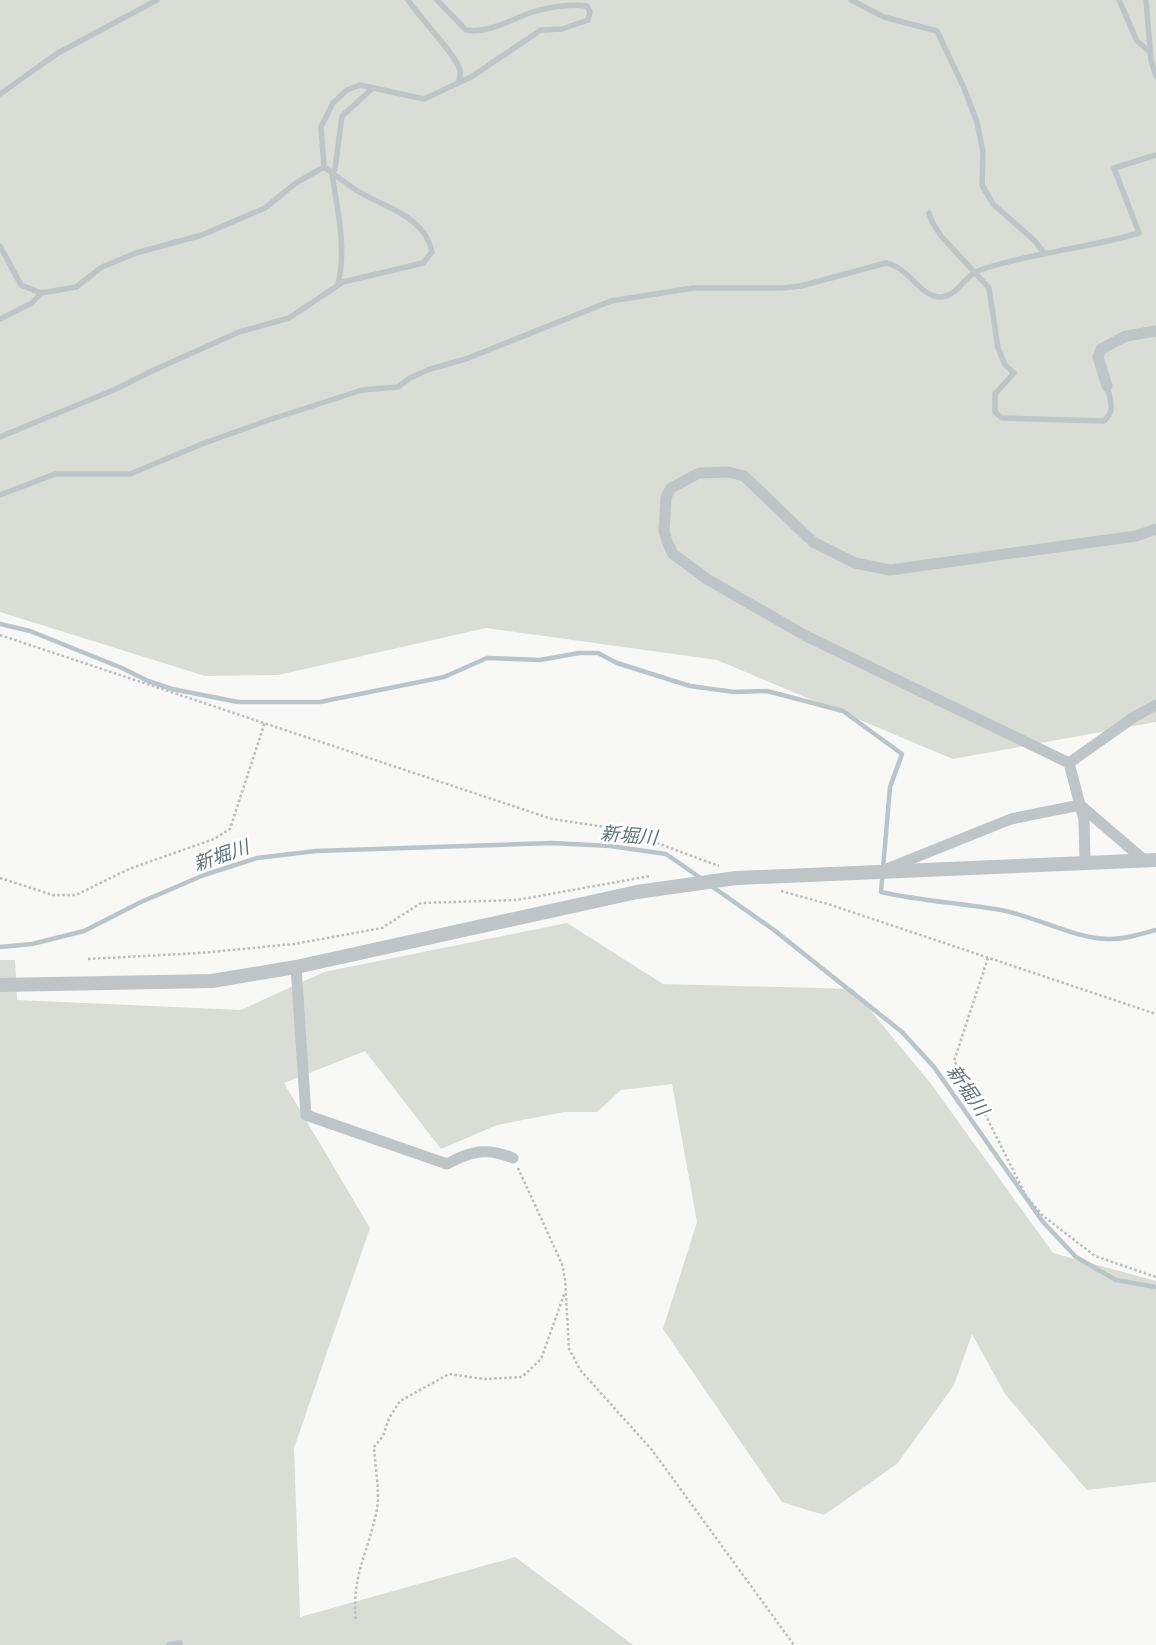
<svg xmlns="http://www.w3.org/2000/svg" width="1156" height="1645" font-family="'PT Sans','Noto Sans JP',sans-serif">
	<style>
		.green { fill: #d9ddd5 }
		.lines { fill: none; stroke-linecap: round; stroke-linejoin: round }
		.stream { stroke: #bac5c9; stroke-width: 4.5 }
		.path { stroke: #babdbf; stroke-width: 2.5; stroke-dasharray: 2.5 2.5; stroke-linecap: butt }
		.service { stroke: #bfc4c7; stroke-width: 5.5 }
		.minor { stroke: #bfc4c7; stroke-width: 11 }
		.tertiary { stroke: #bfc4c7; stroke-width: 14 }
		.labels { text-anchor: middle; stroke-width: 5; stroke-linejoin: round; paint-order: stroke }
		.water-label { font-size: 19px; font-style: italic; fill: #607479; stroke: #fff }
	</style>
	<rect width="100%" height="100%" fill="#f8f8f6"/>
	<!-- green -->
	<g class="green">
		<polygon points="0,0 1156,0 1156,722 953,759 717,660 486,628 278,675 205,676 0,612"/>
		<polygon points="567,923 663,984 853,989 931,1084 1053,1253 1156,1281 1156,1482 1087,1490 1005,1394 972,1334 954,1385 897,1464 824,1515 782,1502 663,1329 697,1222 672,1084 621,1090 597,1112 564,1112 497,1125 441,1149 365,1051 284,1083 370,1228 294,1448 300,1617 515,1557 633,1645 0,1645 0,960 15,960 17,1000 241,1010 324,972"/>
	</g>
	<g class="lines">
		<!-- stream -->
		<g class="stream">
			<path d="M0,624L30,631L122,668L148,681L172,689L238,702H320L444,677L487,658L540,660L579,653H598L617,663L690,686L734,692L767,691L843,711L902,754L890,787L881,892C920,901 961,903 1001,910C1037,917 1073,938 1107,939C1123,940 1141,934 1156,930"/>
			<polyline points="710,885 774,930 902,1032 934,1067 1043,1222 1076,1257 1116,1280 1156,1287"/>
			<polyline points="0,947 32,944 84,931 141,902 204,875 257,858 316,851 552,843 610,846 666,854 702,879"/>
		</g>
		<!-- path -->
		<g class="path">
			<polyline points="0,635 552,819 619,829 719,866"/>
			<polyline points="0,878 53,895 76,895 129,869 214,839 230,829 265,722"/>
			<polyline points="781,891 828,904 1156,1014"/>
			<polyline points="988,958 954,1061 975,1094 1026,1196 1042,1215 1095,1256 1156,1277"/>
			<polyline points="88,959 200,953 294,944 382,928 421,903 517,900 650,876"/>
			<polyline points="518,1168 562,1264 565,1279 569,1349 581,1371 652,1450 794,1645"/>
			<path d="M356,1619C351,1577 369,1550 377,1509C380,1490 375,1467 374,1447L383,1436L389,1418L400,1401L449,1374L484,1379L522,1377L541,1359L565,1292"/>
		</g>
		<!-- service -->
		<g class="service">
			<path d="M408,0C418,16 458,57 460,70C461,73 459,79 459,82"/>
			<polyline points="851,0 884,17 937,31 964,88 977,122 983,152 982,185 993,204 1035,241 1044,253"/>
			<polyline points="1119,0 1137,41 1150,52"/>
			<polyline points="1146,0 1151,60 1156,76"/>
			<polyline points="0,94 58,53 157,0"/>
			<path d="M929,213L932,222L941,236L989,288L998,348L1005,365L1014,373L995,394V412L1002,418L1104,421C1116,410 1110,400 1107,386"/>
			<polyline points="0,246 21,285 41,293 76,287 102,267 136,253 202,235 265,208 296,183 324,167"/>
			<path d="M338,285C347,246 337,211 332,173L335,169L342,116L373,88"/>
			<polyline points="0,319 32,303 41,293"/>
			<path d="M0,437L116,389L154,370L239,332L289,318L343,282L423,263L432,252C425,215 384,208 356,190C345,183 335,175 324,167L321,127L333,103L347,90L360,85L424,99L471,77L541,30L562,29L588,20L590,12L587,6C568,4 548,7 530,13C510,20 487,34 466,30L437,0"/>
			<path d="M0,495L55,474H130L202,444L269,420L362,390L398,387L410,378L430,369L466,359L611,301L693,288H782L801,286L886,263C909,267 919,296 939,297C956,298 962,279 976,272C979,270 983,269 986,268C1037,252 1089,248 1139,233L1114,168L1156,155"/>
			<polyline points="169,1645 180,1643"/>
		</g>
		<!-- minor -->
		<g class="minor">
			<polyline points="1107,386 1098,357 1101,349 1126,336 1156,331"/>
			<polyline points="1069,763 806,636 707,579 673,554 668,544 664,531 666,497 671,488 699,473 728,472 744,476 813,542 855,563 890,570 1136,536 1156,529"/>
			<polyline points="1069,763 1134,717 1156,705"/>
			<polyline points="1069,763 1084,820 1085,862"/>
			<polyline points="884,870 1011,819 1080,805 1144,860"/>
			<path d="M296,967L306,1115L447,1164C471,1151 487,1147 513,1158"/>
		</g>
		<!-- tertiary -->
		<polyline class="tertiary" points="0,985 212,981 296,967 637,892 736,878 1156,860"/>
	</g>
	<g class="labels">
		<!-- water labels -->
		<g class="water-label">
			<text transform="translate(629 835) rotate(5)" y="7">新堀川</text>
			<text transform="translate(221 855) rotate(-19)" y="7">新堀川</text>
			<text transform="translate(968 1090) rotate(55)" y="7">新堀川</text>
		</g>
	</g>
</svg>
